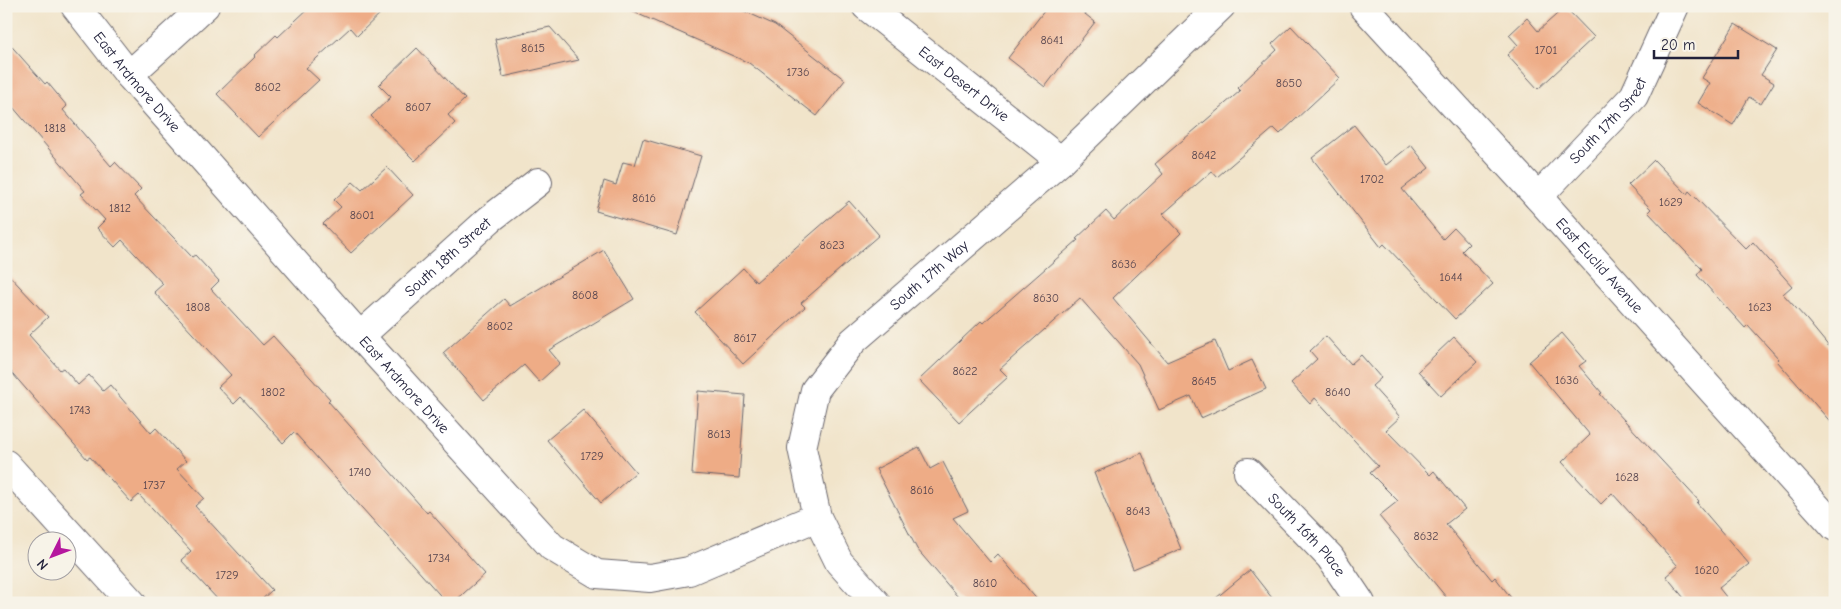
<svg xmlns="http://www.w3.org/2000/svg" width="1841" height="609" font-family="'Comic Neue',sans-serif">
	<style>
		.building { fill: #eeac86 }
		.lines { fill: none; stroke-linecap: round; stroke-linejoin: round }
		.minor-casing { stroke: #6a666d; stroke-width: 30 }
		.minor { stroke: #fff; stroke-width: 28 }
		.labels { text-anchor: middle; stroke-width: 4; stroke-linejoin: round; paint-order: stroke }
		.number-label { font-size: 12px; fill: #55444e }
		.street-label { font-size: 15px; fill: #22223b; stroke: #f7f3e8 }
	</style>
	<rect width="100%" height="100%" fill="#f7f3e8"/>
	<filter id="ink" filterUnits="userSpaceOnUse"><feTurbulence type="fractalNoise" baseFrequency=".02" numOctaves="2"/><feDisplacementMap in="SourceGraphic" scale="10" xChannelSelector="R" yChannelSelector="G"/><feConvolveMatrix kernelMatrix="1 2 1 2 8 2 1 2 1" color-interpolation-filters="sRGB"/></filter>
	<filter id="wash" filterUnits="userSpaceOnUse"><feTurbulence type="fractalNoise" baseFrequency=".0096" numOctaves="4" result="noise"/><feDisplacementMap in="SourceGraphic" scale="20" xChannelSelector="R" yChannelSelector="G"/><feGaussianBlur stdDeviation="1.12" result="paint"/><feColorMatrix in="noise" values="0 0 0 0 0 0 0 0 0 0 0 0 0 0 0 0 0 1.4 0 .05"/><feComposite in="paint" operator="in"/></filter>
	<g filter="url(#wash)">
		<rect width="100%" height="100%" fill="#f1e4ca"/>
		<g id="blocks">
			<!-- building -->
			<g class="building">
				<polygon points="311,6 388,6 357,36 350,28 306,68 319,80 258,137 217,94 255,57 254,56 276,35 278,37"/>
				<polygon points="620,6 733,6 775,25 845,80 817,116 749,63"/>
				<polygon points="1048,6 1075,6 1095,22 1045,87 1008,58"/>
				<polygon points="1565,7 1594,37 1538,89 1507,55 1518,45 1509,35 1527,18 1538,31"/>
				<polygon points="1735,24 1777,50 1761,75 1774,83 1761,104 1749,97 1733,125 1698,103 1710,83 1702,78"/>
				<polygon points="1291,26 1340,78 1280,134 1274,128 1217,177 1212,171 1163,214 1181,233 1113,298 1167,362 1215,341 1228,371 1252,360 1266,389 1201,418 1191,396 1159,410 1138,364 1080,298 1000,369 1008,377 959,422 919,380 981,321 983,323 1078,240 1076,239 1106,211 1114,220 1163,174 1155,164 1240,91 1237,88 1277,50 1272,44"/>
				<polygon points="550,27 579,60 503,77 495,39"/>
				<polygon points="6,40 45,84 47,82 67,106 63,110 111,166 115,162 141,189 134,196 192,257 195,255 219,281 211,289 263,345 273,336 330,399 328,401 427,513 429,511 485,574 453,603 447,603 294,432 283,443 241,397 234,404 218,387 231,375 154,292 163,284 122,240 115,247 97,228 105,220 81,194 85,191 6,99"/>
				<polygon points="417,48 465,99 448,115 455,123 415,161 371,116 391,97 379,85"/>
				<polygon points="1354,125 1386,165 1411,145 1429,168 1402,189 1443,239 1454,228 1469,244 1462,251 1493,284 1455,319 1384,244 1381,247 1312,158"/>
				<polygon points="643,139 701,156 677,235 596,211 604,181 616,185 623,162 635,165"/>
				<polygon points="1654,160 1687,194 1689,191 1746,249 1753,242 1792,286 1783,294 1807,320 1835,354 1835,427 1777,361 1779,359 1748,325 1745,328 1697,275 1702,269 1648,212 1651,209 1628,185"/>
				<polygon points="387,167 413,195 351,253 323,224 341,207 334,200 353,182 362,190"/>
				<polygon points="849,201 879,235 801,303 805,307 743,364 695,312 743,268 756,282"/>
				<polygon points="604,250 634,299 549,350 560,363 539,382 524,365 484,400 443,353 504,299 510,306"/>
				<polygon points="6,272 48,317 29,335 60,370 63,368 78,385 89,375 103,391 110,385 151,433 156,428 186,461 177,469 204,498 195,506 272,590 258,603 221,603 181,560 191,551 139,495 131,502 90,457 87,459 6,366"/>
				<polygon points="1562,333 1586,361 1579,366 1602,393 1600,394 1699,501 1697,503 1749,564 1719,588 1731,603 1688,603 1666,576 1678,566 1612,493 1601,504 1562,462 1590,435 1529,362"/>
				<polygon points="1326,336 1351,364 1361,355 1381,378 1372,386 1400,417 1386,430 1430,475 1434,471 1465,509 1446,524 1492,580 1495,577 1515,603 1451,603 1379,516 1398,501 1370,473 1378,466 1315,398 1310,404 1291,383 1317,359 1310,351"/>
				<polygon points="1454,337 1477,362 1441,396 1418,371"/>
				<polygon points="698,391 745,395 739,478 692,474"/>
				<polygon points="583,410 636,472 601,503 547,440"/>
				<polygon points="919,447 930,469 943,462 968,511 953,518 990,562 998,554 1040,603 963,603 917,549 876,469"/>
				<polygon points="1142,453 1181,549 1133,569 1094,473"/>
				<polygon points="1250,570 1276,603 1210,603"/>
			</g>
		</g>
	</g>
	<g filter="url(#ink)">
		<use href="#blocks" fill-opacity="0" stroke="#6a666d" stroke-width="1"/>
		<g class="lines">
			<defs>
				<g id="minor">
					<path id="s1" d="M75,6L129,75L360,336L552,547L597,574L650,578L689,571L817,517"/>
					<path id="s2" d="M866,6L1061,161"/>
					<path id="s3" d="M1363,6L1538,197L1835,527"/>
					<polyline points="129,75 205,6"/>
					<path id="s4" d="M1538,197L1634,96L1675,6"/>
					<path id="s5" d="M360,336L490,219L538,182"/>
					<polyline points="6,464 132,603"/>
					<path id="s6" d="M1248,472L1330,557L1361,603"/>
					<path id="s7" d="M876,603L839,562L817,517L802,448L815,390L853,341L1061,161L1221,6"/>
				</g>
			</defs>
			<!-- minor casing -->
			<use href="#minor" class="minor-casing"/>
			<!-- minor -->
			<use href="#minor" class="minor"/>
		</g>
	</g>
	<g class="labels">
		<!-- number labels -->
		<g class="number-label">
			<text x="1052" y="44">8641</text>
			<text x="533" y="52">8615</text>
			<text x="1546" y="54">1701</text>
			<text x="798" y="76">1736</text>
			<text x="1289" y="87">8650</text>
			<text x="268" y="91">8602</text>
			<text x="418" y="111">8607</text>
			<text x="55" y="132">1818</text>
			<text x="1204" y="159">8642</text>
			<text x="1372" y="183">1702</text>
			<text x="644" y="202">8616</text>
			<text x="1671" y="206">1629</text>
			<text x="120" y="212">1812</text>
			<text x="362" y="219">8601</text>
			<text x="832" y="249">8623</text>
			<text x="1124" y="268">8636</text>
			<text x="1451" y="281">1644</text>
			<text x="585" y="299">8608</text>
			<text x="1046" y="302">8630</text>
			<text x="198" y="311">1808</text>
			<text x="1760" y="311">1623</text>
			<text x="500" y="330">8602</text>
			<text x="745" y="342">8617</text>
			<text x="965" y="375">8622</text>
			<text x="1567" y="384">1636</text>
			<text x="1204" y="385">8645</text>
			<text x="273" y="396">1802</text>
			<text x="1338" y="396">8640</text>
			<text x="80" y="414">1743</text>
			<text x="719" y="438">8613</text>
			<text x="592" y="460">1729</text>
			<text x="360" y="476">1740</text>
			<text x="1627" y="481">1628</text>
			<text x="154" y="489">1737</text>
			<text x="922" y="494">8616</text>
			<text x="1138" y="515">8643</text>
			<text x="1426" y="540">8632</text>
			<text x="439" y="562">1734</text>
			<text x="1707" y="574">1620</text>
			<text x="227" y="579">1729</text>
			<text x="985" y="587">8610</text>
		</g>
		<!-- street labels -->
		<g class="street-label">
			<text dy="5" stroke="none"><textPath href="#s1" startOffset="98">East Ardmore Drive</textPath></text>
			<text dy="5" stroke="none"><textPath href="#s2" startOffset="125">East Desert Drive</textPath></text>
			<text dy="5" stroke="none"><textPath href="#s4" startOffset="104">South 17th Street</textPath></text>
			<text dy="5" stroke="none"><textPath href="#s5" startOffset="118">South 18th Street</textPath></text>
			<text dy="5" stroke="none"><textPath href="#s3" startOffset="351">East Euclid Avenue</textPath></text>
			<text dy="5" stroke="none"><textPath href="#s7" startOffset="398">South 17th Way</textPath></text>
			<text dy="5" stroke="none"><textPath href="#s1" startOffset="502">East Ardmore Drive</textPath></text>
			<text dy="5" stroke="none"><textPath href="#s6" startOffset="86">South 16th Place</textPath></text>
		</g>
	</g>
	<!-- margin -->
	<rect width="1841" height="609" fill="none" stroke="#f7f3e8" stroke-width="25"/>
	<!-- north arrow -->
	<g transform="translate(52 556) rotate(228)"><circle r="24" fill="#f7f3e8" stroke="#a29fa3"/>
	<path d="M0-4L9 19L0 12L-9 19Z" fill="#b5179e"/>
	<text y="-8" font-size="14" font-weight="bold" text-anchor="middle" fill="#22223b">N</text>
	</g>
	<!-- scale -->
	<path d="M1654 50v8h84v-8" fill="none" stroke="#22223b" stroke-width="2.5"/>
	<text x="1661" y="50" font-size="15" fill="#22223b" stroke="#f7f3e8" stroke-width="4" paint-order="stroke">20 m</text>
</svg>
